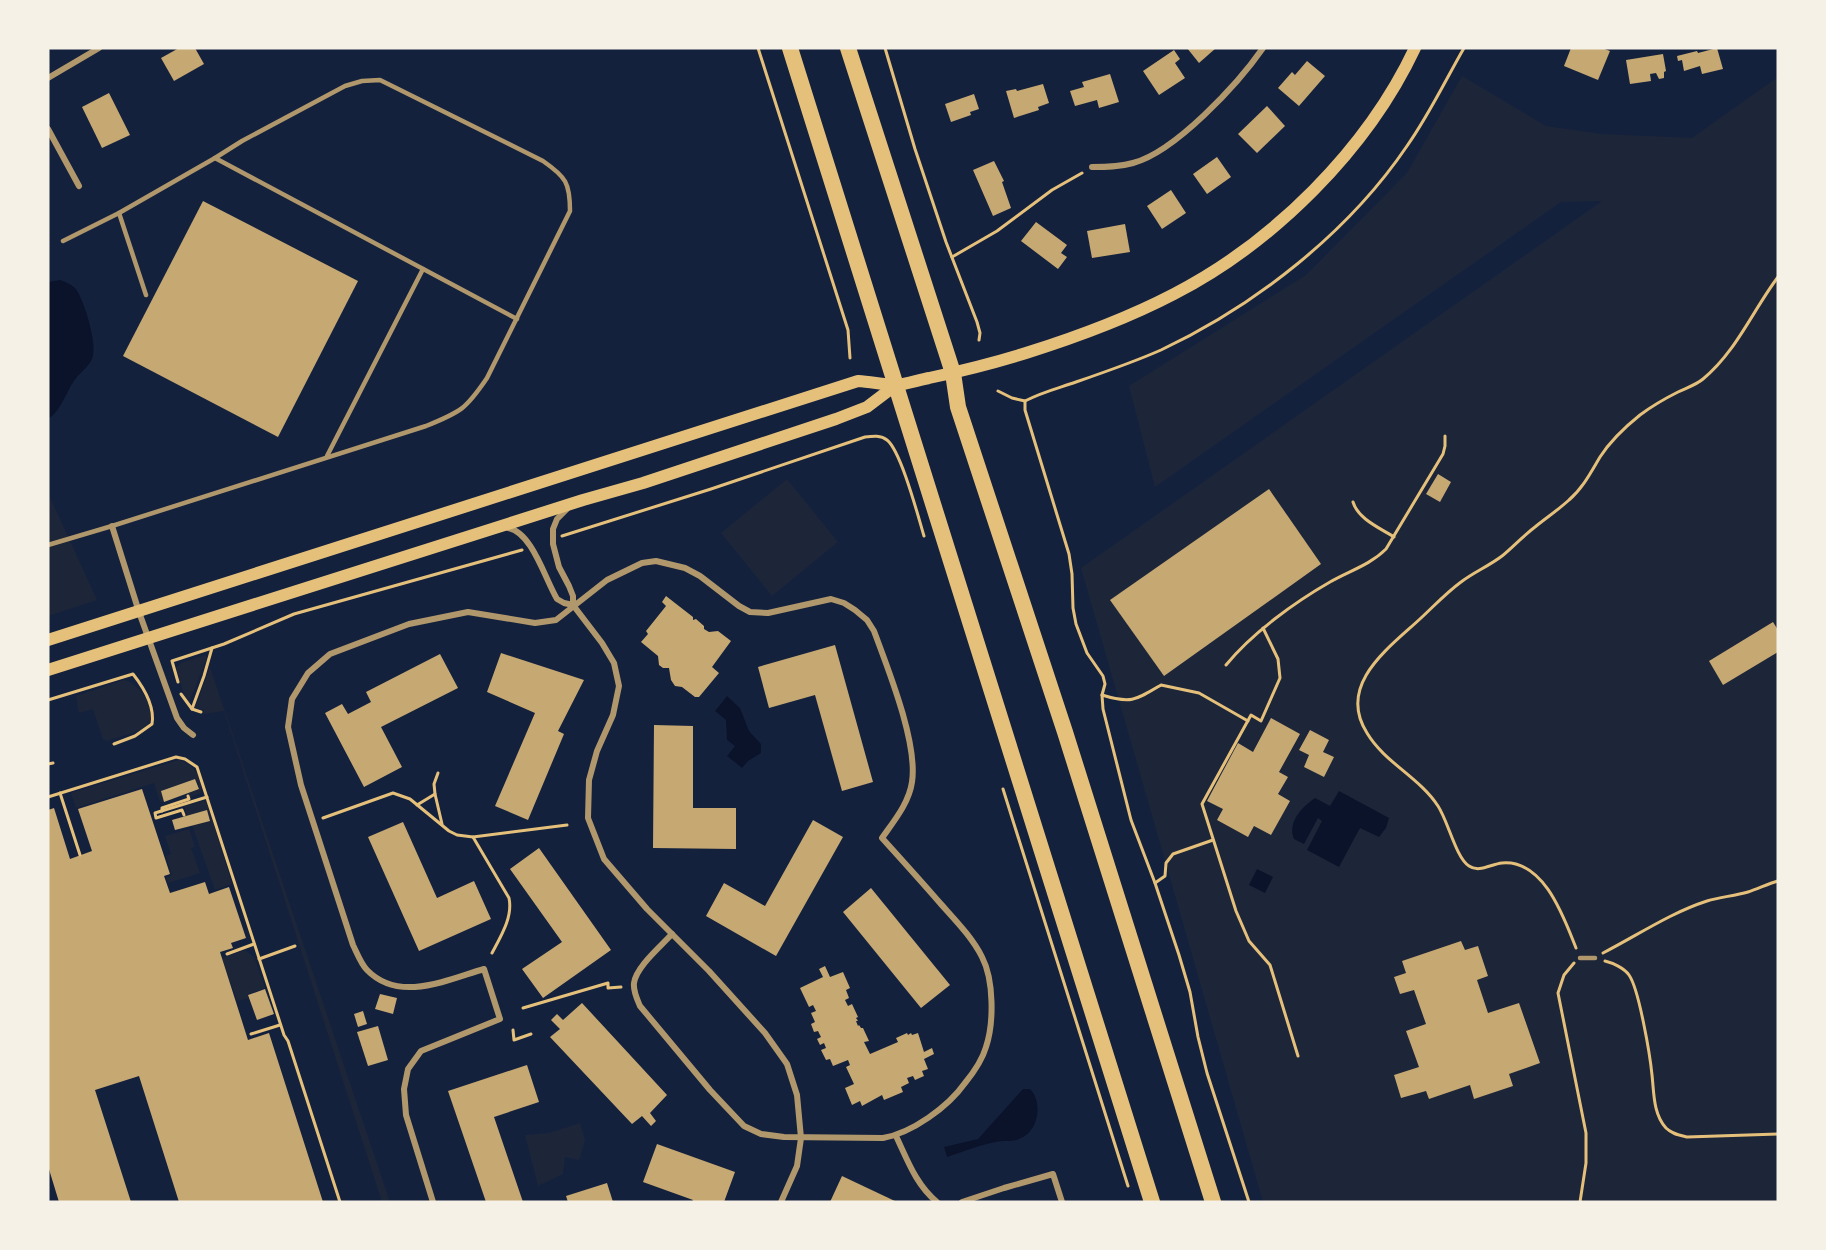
<svg xmlns="http://www.w3.org/2000/svg" width="1826" height="1250" font-family="'Archivo Narrow',sans-serif">
	<style>
		.green { fill: #1d2539 }
		.water { fill: #0b132b }
		.building { fill: #c6a872 }
		.lines { fill: none; stroke-linecap: round; stroke-linejoin: round }
		.path { stroke: #e5c07b; stroke-width: 3 }
		.service { stroke: #b1986c; stroke-width: 4.5 }
		.minor { stroke: #b1986c; stroke-width: 6 }
		.secondary { stroke: #e5c07b; stroke-width: 12 }
		.trunk { stroke: #e5c07b; stroke-width: 16 }
	</style>
	<rect width="100%" height="100%" fill="#14213d"/>
	<!-- green -->
	<g class="green">
		<polygon points="1462,76 1546,126 1602,134 1692,138 1778,77 1778,1202 1263,1202 1081,568 1602,201 1561,202 1155,487 1129,386 1306,275 1407,173"/>
		<polygon points="787,479 838,542 772,596 721,533"/>
		<polygon points="48,493 97,600 48,616"/>
		<polygon points="205,655 207,657 189,703 184,695 176,668 181,663"/>
		<polygon points="210,667 390,1202 382,1202 224,711 204,714 204,710 195,708"/>
		<path d="M124,680C139,683 161,712 147,725C138,734 119,736 107,741L103,739L93,709L79,713L76,696Z"/>
		<path d="M179,760C194,764 203,778 201,793L190,797L189,793L199,790L198,783L195,779L161,791L164,802H160L154,783L76,808L71,793Z"/>
		<polygon points="204,801 207,803 232,884 215,890 192,825 207,810 187,816 184,806"/>
		<polygon points="189,829 195,847 191,848 200,873 168,883 166,878 172,875 166,856 171,854 165,836"/>
		<polygon points="245,950 254,957 265,988 248,994 249,998 237,1001 222,958"/>
		<polygon points="580,1123 585,1140 579,1160 565,1157 563,1174 538,1186 525,1135 549,1133"/>
	</g>
	<!-- water -->
	<g class="water">
		<path d="M60,280C66,282 71,284 76,289C84,300 97,343 93,356C91,365 82,371 77,377C66,390 62,411 48,419V282Z"/>
		<polygon points="727,696 740,708 749,731 761,744 761,753 748,761 742,768 727,756 735,746 727,740 726,720 715,711"/>
		<path d="M1339,791L1389,818L1386,828L1379,837L1360,828L1339,867L1307,850L1322,821L1318,818L1304,844L1294,839C1287,822 1302,807 1315,798L1330,806Z"/>
		<polygon points="1257,869 1273,877 1265,893 1249,885"/>
		<path d="M1023,1089H1030C1044,1103 1038,1133 1019,1139C1012,1142 1003,1140 996,1142C979,1145 963,1152 947,1157L944,1147L978,1139Z"/>
	</g>
	<!-- building -->
	<g class="building">
		<polygon points="179,48 195,48 204,64 174,81 161,58"/>
		<polygon points="1187,48 1216,48 1199,63"/>
		<polygon points="1571,48 1602,48 1610,51 1598,80 1564,66"/>
		<polygon points="1717,48 1723,69 1702,74 1700,66 1684,71 1682,60 1678,61 1677,56 1697,51 1698,53"/>
		<polygon points="1174,50 1180,59 1175,63 1185,78 1159,95 1143,71"/>
		<polygon points="1663,54 1666,71 1664,72 1664,78 1659,79 1656,73 1650,74 1651,81 1630,84 1626,60"/>
		<polygon points="1307,61 1325,76 1299,106 1278,88 1292,72 1295,75"/>
		<polygon points="1110,74 1119,102 1099,108 1097,100 1075,106 1070,91 1084,87 1082,82"/>
		<polygon points="1043,84 1049,103 1038,107 1039,110 1014,118 1006,91 1016,89 1017,91"/>
		<polygon points="109,93 130,135 102,148 82,107"/>
		<polygon points="974,94 979,109 970,112 971,115 951,122 945,104"/>
		<polygon points="1267,106 1285,126 1257,153 1238,134"/>
		<polygon points="1217,157 1231,177 1207,194 1193,174"/>
		<polygon points="994,161 1004,181 1002,182 1011,208 993,216 973,170"/>
		<polygon points="1171,190 1186,213 1162,229 1147,206"/>
		<polygon points="203,201 358,281 278,437 123,356"/>
		<polygon points="1036,222 1067,245 1061,253 1067,257 1058,269 1021,241"/>
		<polygon points="1125,224 1130,252 1092,258 1087,231"/>
		<polygon points="1438,474 1451,482 1440,502 1426,494"/>
		<polygon points="1269,489 1321,564 1164,676 1110,600"/>
		<polygon points="666,596 693,617 693,620 696,619 704,626 704,629 709,632 718,631 731,641 712,667 719,673 699,697 695,697 682,687 675,686 671,680 669,668 663,668 659,665 658,656 641,642 648,634 646,631 666,606 662,602"/>
		<polygon points="1773,622 1778,630 1778,652 1723,685 1709,661"/>
		<polygon points="835,645 873,782 842,791 815,695 769,708 758,667"/>
		<polygon points="501,653 584,680 558,731 564,734 528,820 495,806 535,713 487,692"/>
		<polygon points="440,654 458,688 381,727 402,767 364,787 325,713 342,704 348,714 371,702 366,692"/>
		<polygon points="1271,718 1300,734 1279,772 1288,777 1278,794 1290,801 1271,835 1254,826 1248,837 1217,820 1223,809 1207,801 1238,743 1253,752"/>
		<polygon points="654,725 693,726 693,808 736,808 736,849 653,848"/>
		<polygon points="1310,730 1329,740 1323,752 1334,757 1324,777 1304,767 1309,755 1299,750"/>
		<polygon points="195,779 199,789 164,802 161,791"/>
		<polygon points="142,789 170,874 164,876 170,893 205,882 209,894 229,887 246,938 231,943 233,948 220,952 248,1040 269,1033 323,1202 179,1202 139,1076 95,1090 131,1202 59,1202 48,1166 48,810 54,808 70,859 92,851 78,809"/>
		<polygon points="207,810 210,821 175,830 172,820"/>
		<polygon points="813,820 843,837 776,956 706,916 724,883 765,906"/>
		<polygon points="403,822 437,898 474,881 491,919 419,951 368,837"/>
		<polygon points="539,848 611,950 543,998 522,969 562,942 510,869"/>
		<polygon points="871,888 950,985 921,1008 843,912"/>
		<polygon points="1461,941 1465,950 1478,946 1488,976 1477,980 1488,1013 1519,1003 1540,1063 1509,1074 1513,1086 1474,1099 1470,1085 1429,1099 1426,1091 1401,1098 1394,1075 1419,1067 1406,1031 1426,1024 1414,990 1400,994 1394,977 1406,973 1402,961"/>
		<polygon points="825,966 830,977 843,972 850,988 846,990 849,998 845,1000 848,1006 852,1004 858,1017 856,1018 858,1021 856,1021 858,1026 859,1025 861,1028 863,1028 869,1041 864,1042 870,1054 898,1042 896,1038 907,1033 908,1035 911,1033 912,1035 918,1033 924,1052 932,1048 934,1054 924,1059 928,1069 922,1071 924,1076 915,1080 913,1076 907,1078 909,1083 901,1087 903,1092 884,1100 882,1095 862,1106 860,1101 852,1105 845,1088 854,1084 846,1067 850,1065 848,1060 833,1066 830,1059 826,1060 821,1050 826,1048 824,1043 820,1045 817,1039 821,1037 818,1031 814,1032 811,1024 815,1022 811,1013 816,1011 813,1005 809,1007 800,988 823,977 819,969"/>
		<polygon points="265,989 274,1014 257,1020 248,995"/>
		<polygon points="380,994 397,998 393,1014 375,1009"/>
		<polygon points="582,1003 667,1095 650,1113 656,1121 651,1126 642,1116 632,1124 550,1037 560,1029 551,1020 557,1014 563,1020"/>
		<polygon points="363,1011 367,1024 358,1027 354,1014"/>
		<polygon points="378,1026 388,1060 368,1066 357,1032"/>
		<polygon points="527,1065 539,1102 494,1117 523,1202 486,1202 448,1091"/>
		<polygon points="657,1144 735,1172 724,1202 692,1202 693,1200 643,1182"/>
		<polygon points="842,1176 897,1202 830,1202"/>
		<polygon points="607,1183 613,1202 568,1202 566,1196"/>
	</g>
	<g class="lines">
		<!-- path -->
		<g class="path">
			<polyline points="758,48 848,330 850,358"/>
			<polyline points="885,48 915,149 946,242 977,322 980,333 979,340"/>
			<polyline points="952,257 997,231 1052,190 1082,173"/>
			<polyline points="998,391 1012,398 1025,401 1025,410 1069,554 1072,574 1073,608 1076,624 1087,653 1103,676 1105,684 1102,695 1103,709 1131,820 1155,883 1179,955 1190,992 1198,1037 1207,1073 1249,1202"/>
			<path d="M1025,401C1042,392 1059,388 1076,382C1105,372 1134,362 1161,350C1256,305 1348,233 1407,146C1429,115 1445,81 1464,48"/>
			<path d="M1353,502C1358,519 1380,528 1394,537"/>
			<path d="M562,536L711,489L865,437C873,436 881,435 887,440C901,451 918,516 924,536"/>
			<polyline points="1263,628 1278,659 1280,678 1261,721 1251,715 1202,804 1236,911 1249,941 1270,965 1298,1056"/>
			<path d="M1226,665C1252,633 1295,602 1330,582C1349,571 1370,565 1386,549L1443,454L1445,446V436"/>
			<polyline points="178,682 172,661 224,644 294,614 522,550"/>
			<polyline points="181,694 192,709 204,676 212,648"/>
			<path d="M1102,695C1131,704 1136,700 1161,685L1199,693L1248,721"/>
			<path d="M48,700L133,674C144,688 155,706 152,724L135,736L114,744"/>
			<polyline points="192,709 201,712"/>
			<polyline points="48,764 53,763"/>
			<polyline points="1003,789 1128,1186"/>
			<polyline points="60,793 80,855"/>
			<polyline points="435,794 442,824"/>
			<polyline points="48,797 176,757 185,759 197,767 284,1035 288,1041 340,1202"/>
			<polyline points="417,805 435,794 434,784 438,773"/>
			<polyline points="162,811 162,808 189,799 188,796"/>
			<polyline points="184,815 182,810 156,818 155,813 207,797"/>
			<polyline points="323,818 393,793 410,799 449,831 457,835 473,837 567,825"/>
			<path d="M473,837L509,898C513,917 501,936 492,953"/>
			<polyline points="1155,883 1165,876 1166,863 1173,854 1213,840"/>
			<path d="M1576,948C1564,918 1544,859 1502,863C1491,864 1479,873 1469,866C1456,858 1448,821 1438,806C1419,777 1385,763 1367,733C1336,684 1390,647 1421,618C1434,606 1446,593 1461,582C1474,572 1489,566 1502,556C1513,547 1523,536 1535,527C1546,518 1558,510 1569,500C1583,488 1591,472 1600,457C1611,440 1625,427 1640,415C1652,406 1664,399 1678,392C1686,388 1696,385 1703,379C1736,352 1753,310 1778,277"/>
			<path d="M1603,953C1638,935 1670,913 1707,901C1720,897 1734,896 1748,892C1758,889 1767,884 1778,881"/>
			<polyline points="227,954 254,944"/>
			<polyline points="259,959 295,946"/>
			<path d="M1605,961C1613,963 1624,968 1629,975C1639,989 1650,1055 1652,1075C1654,1092 1653,1114 1666,1128C1672,1134 1679,1135 1687,1137L1778,1134"/>
			<polyline points="1574,963 1564,975 1558,993 1586,1133 1586,1163 1580,1202"/>
			<polyline points="523,1008 608,983 608,988 621,987"/>
			<polyline points="513,1030 514,1040 531,1034"/>
			<polyline points="251,1034 280,1025"/>
		</g>
		<!-- service -->
		<g class="service">
			<polyline points="119,213 215,158 517,319"/>
			<polyline points="63,241 119,213 146,295"/>
			<polyline points="327,456 423,269"/>
			<path d="M48,545L112,526L426,426C461,412 466,409 487,378L570,211C570,183 566,177 543,161L380,80L362,81L345,86L242,141L215,158"/>
			<polyline points="1580,958 1595,958"/>
		</g>
		<!-- minor -->
		<g class="minor">
			<polyline points="48,78 99,48"/>
			<polyline points="48,129 79,186"/>
			<path d="M1092,167C1106,167 1119,167 1133,163C1175,152 1238,84 1263,48"/>
			<polyline points="567,509 557,519 553,529 553,544 559,567 569,586 573,596 573,605 602,643 614,663 619,686 613,715 597,751 589,780 588,818 604,859 647,909 709,971 765,1033 787,1064 797,1095 801,1138 797,1166 781,1202"/>
			<polyline points="112,526 139,612 177,718 184,728 193,735"/>
			<path d="M508,528C532,532 545,579 557,599L564,603L573,605"/>
			<path d="M896,1136C907,1159 916,1185 937,1202"/>
			<path d="M433,1202L406,1115L404,1089L408,1069L421,1051L500,1019L484,969C447,980 399,1003 367,970C361,964 357,953 353,945L301,785L288,727L292,699L308,673L330,654L409,624L468,612L535,623L556,620L607,580L642,563L656,561L685,568L700,576L739,606L750,612L768,613L831,599L844,603L855,610L867,620L874,631C888,669 918,743 912,782C909,803 894,821 882,838C901,859 921,881 940,903C955,920 972,937 982,957C994,980 994,1023 986,1047C982,1061 974,1072 965,1083C948,1107 912,1133 883,1138L784,1137L761,1134L744,1126L710,1090L640,1006C637,999 633,991 634,983C636,967 660,947 672,934"/>
			<polyline points="962,1202 1004,1188 1053,1174 1062,1202"/>
		</g>
		<!-- secondary -->
		<g class="secondary">
			<path d="M48,640L858,381C870,382 882,384 894,385C905,385 918,380 929,378C962,371 994,363 1026,353C1077,337 1126,319 1174,294C1273,243 1367,150 1415,48"/>
			<polyline points="48,670 583,500 643,483 836,419 867,407 896,385"/>
		</g>
		<!-- trunk -->
		<g class="trunk">
			<polyline points="790,48 1152,1202"/>
			<polyline points="848,48 953,373 958,407 1065,732 1213,1202"/>
		</g>
	</g>
	<!-- border -->
	<rect width="1826" height="1250" fill="none" stroke="#f6f1e7" stroke-width="99"/>
</svg>
